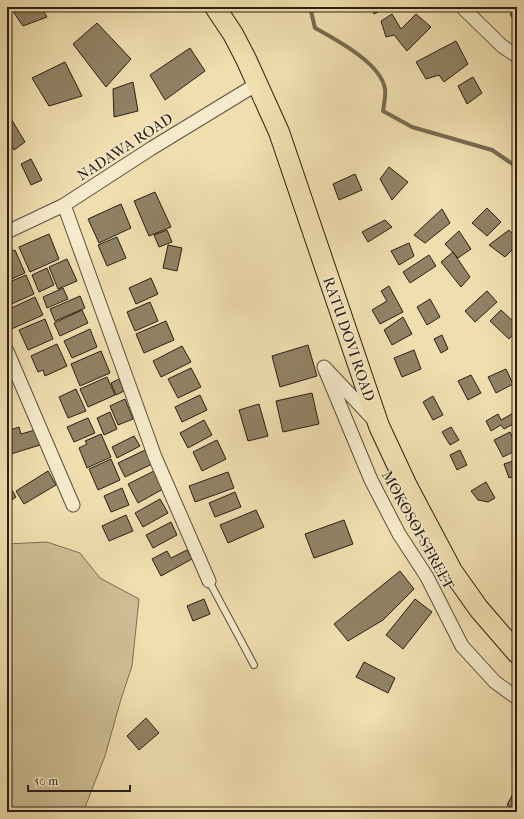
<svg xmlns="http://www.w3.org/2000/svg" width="524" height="819" font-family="'IM FELL French Canon',serif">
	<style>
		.green { fill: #cfbe95; stroke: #7d6e55 }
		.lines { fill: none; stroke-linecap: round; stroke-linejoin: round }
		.stream { stroke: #796b52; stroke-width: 4 }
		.building { fill: #918265; stroke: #2b1f15 }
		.lane-casing { stroke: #5c4f3c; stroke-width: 8 }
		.street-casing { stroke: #5c4f3c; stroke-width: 15 }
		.primary-casing { stroke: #2b1f15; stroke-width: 22 }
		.lane { stroke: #f5eacb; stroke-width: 6 }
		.street { stroke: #f5eacb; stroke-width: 13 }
		.primary { stroke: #f0deaf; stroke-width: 20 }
		.labels { text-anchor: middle; stroke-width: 3; stroke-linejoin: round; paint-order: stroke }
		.street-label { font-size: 15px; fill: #2b1f15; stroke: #f5eacb }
	</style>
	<rect width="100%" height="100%" fill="#f0deaf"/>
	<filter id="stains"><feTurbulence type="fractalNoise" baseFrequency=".005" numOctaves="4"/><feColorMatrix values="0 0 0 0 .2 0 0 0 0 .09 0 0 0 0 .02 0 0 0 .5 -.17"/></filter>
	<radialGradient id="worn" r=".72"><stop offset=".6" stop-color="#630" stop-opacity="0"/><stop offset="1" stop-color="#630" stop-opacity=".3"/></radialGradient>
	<!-- green -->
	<polygon class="green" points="47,542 80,553 100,578 139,599 132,666 121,699 105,756 84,810 81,812 7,812 7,544"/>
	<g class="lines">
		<!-- stream -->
		<path class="stream" d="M310,7L315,28C336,40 381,63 385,89C386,96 384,104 383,111L412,127L492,150L517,167"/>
	</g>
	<!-- building -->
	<g class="building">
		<polygon points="10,7 41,7 47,17 23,26"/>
		<polygon points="372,7 387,7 374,14"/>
		<polygon points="517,8 517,25 510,14"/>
		<polygon points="392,14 401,29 416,14 431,27 407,51 394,35 386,37 381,21"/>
		<polygon points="97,23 131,59 106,87 73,44"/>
		<polygon points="456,41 468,64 444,82 439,75 426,79 416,62"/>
		<polygon points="190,48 205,71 165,100 150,75"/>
		<polygon points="65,62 82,96 49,106 32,78"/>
		<polygon points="473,77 482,93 467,104 458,86"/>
		<polygon points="133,82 138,111 114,117 113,89"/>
		<polygon points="7,112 25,142 14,150 7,139"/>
		<polygon points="31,159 42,180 31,185 21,164"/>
		<polygon points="389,167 408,182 392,200 380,179"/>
		<polygon points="355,174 362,190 339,200 333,184"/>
		<polygon points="155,192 171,227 149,236 134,201"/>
		<polygon points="121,204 131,228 99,243 88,219"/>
		<polygon points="487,208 501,222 487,236 472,223"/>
		<polygon points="442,209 450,223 425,243 414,235"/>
		<polygon points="385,220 392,227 368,242 362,232"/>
		<polygon points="167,230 172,242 159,247 154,235"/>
		<polygon points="509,230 517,239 517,245 505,257 489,245"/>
		<polygon points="459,231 471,249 458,258 445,244"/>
		<polygon points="49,234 59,259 30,272 19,247"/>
		<polygon points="117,237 126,258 107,266 98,245"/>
		<polygon points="409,243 414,256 399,265 391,251"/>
		<polygon points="168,245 182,248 177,271 163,268"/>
		<polygon points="15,250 25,273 7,281 7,253"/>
		<polygon points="453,252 470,277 461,287 441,262"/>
		<polygon points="429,255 436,266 410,283 403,272"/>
		<polygon points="67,259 77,281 58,289 49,267"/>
		<polygon points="47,268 54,285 39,292 32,275"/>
		<polygon points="26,275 34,294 7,306 7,283"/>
		<polygon points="151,278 158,294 136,304 129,288"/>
		<polygon points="389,286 403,312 380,324 372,310 387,301 381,291"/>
		<polygon points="63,288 68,299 47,308 43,297"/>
		<polygon points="487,291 497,302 475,322 465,311"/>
		<polygon points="80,296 85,308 55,321 50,309"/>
		<polygon points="35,297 43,315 9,330 7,325 7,310"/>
		<polygon points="430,299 440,317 427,325 417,307"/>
		<polygon points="150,302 158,321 135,331 127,312"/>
		<polygon points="82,310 88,323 60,336 54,323"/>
		<polygon points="501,310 517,325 517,330 509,339 490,321"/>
		<polygon points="403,317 412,334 392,345 384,330"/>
		<polygon points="45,319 53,339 28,350 19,330"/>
		<polygon points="166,321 174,340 144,353 136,334"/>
		<polygon points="90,329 97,347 72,358 64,341"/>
		<polygon points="442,335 448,349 441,353 434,339"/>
		<polygon points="57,344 67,366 45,376 43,370 38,372 31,356"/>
		<polygon points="308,345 317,376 280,387 272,356"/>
		<polygon points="182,346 191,362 161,377 153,361"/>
		<polygon points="414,350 421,369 402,377 394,358"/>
		<polygon points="101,351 110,373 80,386 71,364"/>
		<polygon points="191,368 201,387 178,398 168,379"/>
		<polygon points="506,369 513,384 496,393 488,377"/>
		<polygon points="471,375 481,393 468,400 458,381"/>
		<polygon points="107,377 115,395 88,407 80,389"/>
		<polygon points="119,379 124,391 116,395 111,383"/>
		<polygon points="76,389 86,411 68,418 59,397"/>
		<polygon points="312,393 319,424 283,432 276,401"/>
		<polygon points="200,395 207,410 182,422 175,407"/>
		<polygon points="433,396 443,415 433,420 423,402"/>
		<polygon points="125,399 133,419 118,425 110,406"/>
		<polygon points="259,404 268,436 248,441 239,410"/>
		<polygon points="517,411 517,422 504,429 501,425 491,431 486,421 498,414 501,420"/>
		<polygon points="110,412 117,429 104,435 97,418"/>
		<polygon points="88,418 95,433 74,442 67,427"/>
		<polygon points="204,420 212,435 188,448 180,433"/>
		<polygon points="19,427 21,434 35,430 40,445 11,454 7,442 7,431"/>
		<polygon points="451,427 459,440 450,445 442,432"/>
		<polygon points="510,432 512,437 517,434 517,450 503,457 494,440"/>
		<polygon points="101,434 111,457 87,468 79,448 87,444 85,441"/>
		<polygon points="134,436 140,446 117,458 112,447"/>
		<polygon points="217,440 226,459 202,471 193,452"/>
		<polygon points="145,450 152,464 125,477 118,463"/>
		<polygon points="460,450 467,465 457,470 450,455"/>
		<polygon points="7,454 12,464 7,467"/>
		<polygon points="111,459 120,480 98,490 89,469"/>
		<polygon points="516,460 517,464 517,475 509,478 504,464"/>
		<polygon points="48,471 56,485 24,504 16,491"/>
		<polygon points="154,471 163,489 138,503 128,484"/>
		<polygon points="228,472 234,488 195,502 189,486"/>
		<polygon points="7,482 16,497 7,503"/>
		<polygon points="486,482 495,498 488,502 478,500 471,491"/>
		<polygon points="122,488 129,505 111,512 104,496"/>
		<polygon points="235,492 241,507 215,517 209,503"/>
		<polygon points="160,499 168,513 143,527 135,513"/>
		<polygon points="256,510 264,527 228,543 220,525"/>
		<polygon points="126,515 133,531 109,541 102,526"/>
		<polygon points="344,520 353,544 314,558 305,534"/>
		<polygon points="171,522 177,535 153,548 146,535"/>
		<polygon points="187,550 192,559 161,576 152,559 167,551 171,558"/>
		<polygon points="400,571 414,589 383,620 348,641 334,624"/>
		<polygon points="204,599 210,614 193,621 187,606"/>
		<polygon points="415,599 432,612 403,649 386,635"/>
		<polygon points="364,662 395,678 388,693 356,677"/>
		<polygon points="146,718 159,733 139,750 127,736"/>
		<polygon points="514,792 517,793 517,811 507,805"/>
	</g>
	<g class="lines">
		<defs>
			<polyline id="lane" points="209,581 254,665"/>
			<g id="street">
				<polyline points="462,7 502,46 517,56"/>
				<polyline points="64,205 155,457 209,581"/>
				<polyline points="7,232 64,205 152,148 257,84"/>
				<polyline points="7,351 73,505"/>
				<polyline points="375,421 324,367 371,480 399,534 427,577 462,646 495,682 517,698"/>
			</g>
			<polyline id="primary" points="215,7 233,34 246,59 279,132 379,426 407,486 452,571 479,609 517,653"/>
		</defs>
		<!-- lane casing -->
		<use href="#lane" class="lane-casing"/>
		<!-- street casing -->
		<use href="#street" class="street-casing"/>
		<!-- primary casing -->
		<use href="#primary" class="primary-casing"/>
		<!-- lane -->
		<use href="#lane" class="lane"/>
		<!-- street -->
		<use href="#street" class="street"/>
		<!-- primary -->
		<use href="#primary" class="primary"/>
	</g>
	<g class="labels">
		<!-- street labels -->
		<g class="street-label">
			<text transform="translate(125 147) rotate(-33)" y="5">NADAWA ROAD</text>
			<text transform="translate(349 339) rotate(71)" y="5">RATU DOVI ROAD</text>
			<text transform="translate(418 530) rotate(61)" y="5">MOKOSOI STREET</text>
		</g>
	</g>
	<!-- margin -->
	<rect width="524" height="819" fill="none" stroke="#f0deaf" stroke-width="24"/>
	<rect x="8" y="8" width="508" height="803" fill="none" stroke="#2b1f15" stroke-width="2"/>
	<rect x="12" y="12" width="500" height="795" fill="none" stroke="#2b1f15"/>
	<!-- scale -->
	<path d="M28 785v6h102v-6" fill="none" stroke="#2b1f15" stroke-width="2"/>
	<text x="34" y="785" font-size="12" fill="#2b1f15" stroke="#f5eacb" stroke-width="3" paint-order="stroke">50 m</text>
	<rect width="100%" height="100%" filter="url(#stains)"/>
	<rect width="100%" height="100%" fill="url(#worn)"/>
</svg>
